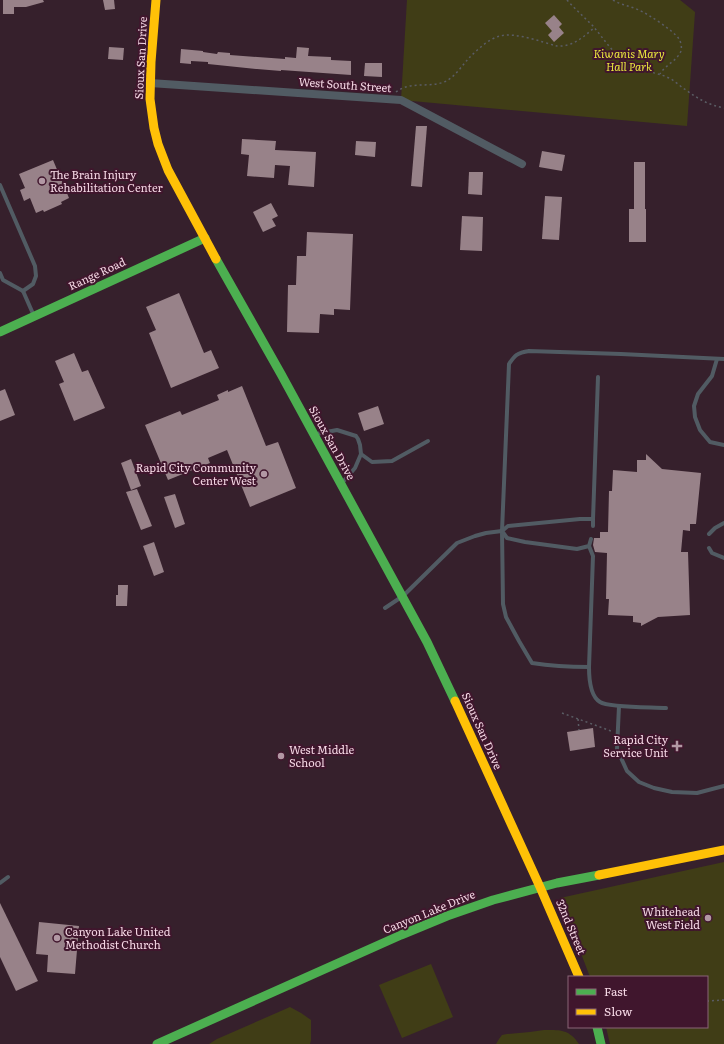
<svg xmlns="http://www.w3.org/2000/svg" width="724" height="1044" font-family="Literata,serif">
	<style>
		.green { fill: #403d16 }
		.building { fill: #988289 }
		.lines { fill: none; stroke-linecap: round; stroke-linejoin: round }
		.path { stroke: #5a5c64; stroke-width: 1.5; stroke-dasharray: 2 3; stroke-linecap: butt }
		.lane { stroke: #515b63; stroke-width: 4 }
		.street { stroke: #515b63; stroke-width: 8 }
		.fast { stroke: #4caf50; stroke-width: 9 }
		.slow { stroke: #ffc107; stroke-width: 9 }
		.poi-dot { fill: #b298a4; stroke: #40162d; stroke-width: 1.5 }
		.labels { text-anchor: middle; stroke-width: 4; stroke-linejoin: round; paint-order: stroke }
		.park-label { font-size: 11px; font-style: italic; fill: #e9e83d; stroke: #40162d }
		.street-label { font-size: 11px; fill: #f5d8e5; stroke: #40162d }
		.poi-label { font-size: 11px; fill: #f5d8e5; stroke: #40162d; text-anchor: start }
	</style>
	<rect width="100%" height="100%" fill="#36202c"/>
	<!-- green -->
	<g class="green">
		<polygon points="407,0 680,0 695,12 687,126 401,100"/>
		<polygon points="724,862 724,1044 610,1044 606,1027 707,1027 707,977 590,977 560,898"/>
		<polygon points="431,964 453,1017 402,1038 379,985"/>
		<polygon points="290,1007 301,1013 311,1020 311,1040 310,1044 209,1044 217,1039"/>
		<path d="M544,1030C560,1030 569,1029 579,1044H496L499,1039L502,1035L507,1034L530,1032Z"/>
	</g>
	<!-- building -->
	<g class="building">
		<polygon points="3,0 43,0 44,2 26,7 14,7 14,14 3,14"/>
		<polygon points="103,0 114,0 115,9 105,10"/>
		<polygon points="554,15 562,24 559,27 564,33 554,42 548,35 552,31 545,23"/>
		<polygon points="109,47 124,48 123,60 108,59"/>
		<polygon points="297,47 309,48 308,56 331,57 331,60 351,61 351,75 281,70 281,71 257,69 256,69 208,64 208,62 191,61 191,64 180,63 181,49 203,51 203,52 217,54 218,52 230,53 230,55 285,59 285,57 296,58"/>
		<polygon points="365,63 382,63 382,77 364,76"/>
		<polygon points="416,126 427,126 422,187 411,186"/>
		<polygon points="242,139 276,141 275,150 316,152 314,187 288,185 290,166 275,165 274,178 247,176 249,155 241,154"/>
		<polygon points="356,141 376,142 375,157 355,155"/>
		<polygon points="542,151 565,155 562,171 539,167"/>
		<polygon points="53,160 69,198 61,202 62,204 44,212 43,210 36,213 30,198 24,201 20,190 25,188 19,174"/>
		<polygon points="634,162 645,162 645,209 646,209 646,242 629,242 629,209 634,209"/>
		<polygon points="469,172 483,172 482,195 468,194"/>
		<polygon points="545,196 562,197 559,240 542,239"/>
		<polygon points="271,203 278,216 272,219 276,226 263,232 253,212"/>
		<polygon points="462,216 483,217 482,251 460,250"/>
		<polygon points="307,232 353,234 350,310 334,309 334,315 320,314 319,333 287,332 288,285 296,285 297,256 306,256"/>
		<polygon points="179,293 204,353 211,350 219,368 171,388 149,333 156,330 146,307"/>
		<polygon points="74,353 82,372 88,370 105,408 74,421 59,384 64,382 55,361"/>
		<polygon points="242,386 266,446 278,442 296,488 250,507 227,450 208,458 210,463 168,480 145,425 180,411 182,415 219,400 217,395 228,390 228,392"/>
		<polygon points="5,389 15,415 0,421 0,391"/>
		<polygon points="378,406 384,424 364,431 358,413"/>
		<polygon points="646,454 662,469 701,473 696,524 690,524 690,531 683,530 681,552 688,552 690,615 658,617 641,626 641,623 633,622 633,616 608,615 609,599 606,599 607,553 595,552 593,545 594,538 600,538 600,532 608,532 609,491 612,491 613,470 637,472 637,460 646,460"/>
		<polygon points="131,459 141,486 131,490 121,463"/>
		<polygon points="137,489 152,526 141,530 126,492"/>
		<polygon points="175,494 185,524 175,528 164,497"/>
		<polygon points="154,542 164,572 154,576 143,546"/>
		<polygon points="118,585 128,585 127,606 116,606 116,595 118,595"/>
		<polygon points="593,728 595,747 570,751 567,732"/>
		<polygon points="0,903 38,981 16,991 0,957"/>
		<polygon points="39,922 79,926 75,974 47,972 48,955 36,954"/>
	</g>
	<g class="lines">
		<!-- path -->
		<g class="path">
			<path d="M567,0C575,9 584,17 593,26C604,39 615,57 631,65C643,72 658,72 671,79C676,82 681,87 686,90C698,99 709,105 724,108"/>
			<path d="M613,0C621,5 630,6 639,10C648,14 674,31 679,39C681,42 682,47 681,51C677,61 665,65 660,74"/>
			<path d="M396,92C410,81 428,88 444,82C454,78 461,67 468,59C477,50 488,39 500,36C517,32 541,42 557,46C573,47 583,37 594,28"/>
			<polyline points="562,713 611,731"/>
			<polyline points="578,719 579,730"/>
			<polyline points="707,1001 724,1000"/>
		</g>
		<!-- lane -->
		<g class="lane">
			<polyline points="0,185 35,266 36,276 33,284 23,291"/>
			<polyline points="0,273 3,280 23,291 34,316"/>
			<polyline points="717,359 712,376 698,394 694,406 695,417 700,430 710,442 724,445"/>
			<polyline points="316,434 337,430 356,436 358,439 360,445 361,454 355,468 342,483"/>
			<polyline points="361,454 372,462 392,461 428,441"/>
			<polyline points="593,519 598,377"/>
			<path d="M502,531L503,604L506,617L519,641L532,663C551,666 570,667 589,667C589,678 590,696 600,702C610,708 652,707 666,708"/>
			<polyline points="709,534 715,528 724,523"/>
			<polyline points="591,539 589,546 577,549 525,542 507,538 502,531 508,526 580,519 593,519 593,526"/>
			<polyline points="709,548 712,553 724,558"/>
			<path d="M385,608L403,596L457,543L475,536L486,533L502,531L509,364C515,355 517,353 529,351L621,354L724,359"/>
			<polyline points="589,667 593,556 589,546"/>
			<polyline points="619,706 617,749 627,771 639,782 654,788 672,792 697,793 724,786"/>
			<polyline points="0,883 8,877"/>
		</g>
		<!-- street -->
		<polyline class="street" points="150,83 401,100 522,164"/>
		<!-- fast -->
		<g class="fast">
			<polyline points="216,259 281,374 427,642 455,701"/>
			<polyline points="0,332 205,238"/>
			<polyline points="597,1027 601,1044"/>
			<polyline points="157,1044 401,935 447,916 493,900 557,883 599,875"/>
		</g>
		<!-- slow -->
		<g class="slow">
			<polyline points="156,0 151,62 150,99 154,128 158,144 168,170 216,259"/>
			<polyline points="455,701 540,887 579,977"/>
			<polyline points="599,875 724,850"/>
		</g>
	</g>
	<!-- markers -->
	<g class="poi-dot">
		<circle cx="42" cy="181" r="4"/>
		<circle cx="264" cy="474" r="4"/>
		<path d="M675 740h4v4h4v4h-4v4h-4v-4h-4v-4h4z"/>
		<circle cx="281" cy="756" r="4"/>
		<circle cx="708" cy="918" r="4"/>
		<circle cx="57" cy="938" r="4"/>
	</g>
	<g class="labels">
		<!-- park labels -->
		<g class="park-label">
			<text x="629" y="58">Kiwanis Mary<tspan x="629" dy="13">Hall Park</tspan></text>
		</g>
		<!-- street labels -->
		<g class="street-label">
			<text transform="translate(141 58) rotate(-87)" y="4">Sioux San Drive</text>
			<text transform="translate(345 85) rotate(4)" y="4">West South Street</text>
			<text transform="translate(97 274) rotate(-25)" y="4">Range Road</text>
			<text transform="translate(332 443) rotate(61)" y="4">Sioux San Drive</text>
			<text transform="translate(482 731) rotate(66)" y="4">Sioux San Drive</text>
			<text transform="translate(429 912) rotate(-22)" y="4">Canyon Lake Drive</text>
			<text transform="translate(571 927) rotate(67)" y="4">32nd Street</text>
		</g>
		<!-- poi labels -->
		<g class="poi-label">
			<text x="50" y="179">The Brain Injury<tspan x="50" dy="13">Rehabilitation Center</tspan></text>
			<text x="256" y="472" text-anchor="end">Rapid City Community<tspan x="256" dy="13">Center West</tspan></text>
			<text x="668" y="744" text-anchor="end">Rapid City<tspan x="668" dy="13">Service Unit</tspan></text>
			<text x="289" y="754">West Middle<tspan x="289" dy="13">School</tspan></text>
			<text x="700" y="916" text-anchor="end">Whitehead<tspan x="700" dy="13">West Field</tspan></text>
			<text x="65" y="936">Canyon Lake United<tspan x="65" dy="13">Methodist Church</tspan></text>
		</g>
	</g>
	<!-- legend -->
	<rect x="568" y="976" width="140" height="52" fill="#40162d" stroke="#886477"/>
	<rect x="576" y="989" width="20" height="6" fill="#4caf50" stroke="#886477"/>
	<text x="604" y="996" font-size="12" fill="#f5d8e5">Fast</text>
	<rect x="576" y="1009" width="20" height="6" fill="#ffc107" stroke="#886477"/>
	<text x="604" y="1016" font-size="12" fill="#f5d8e5">Slow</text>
</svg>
